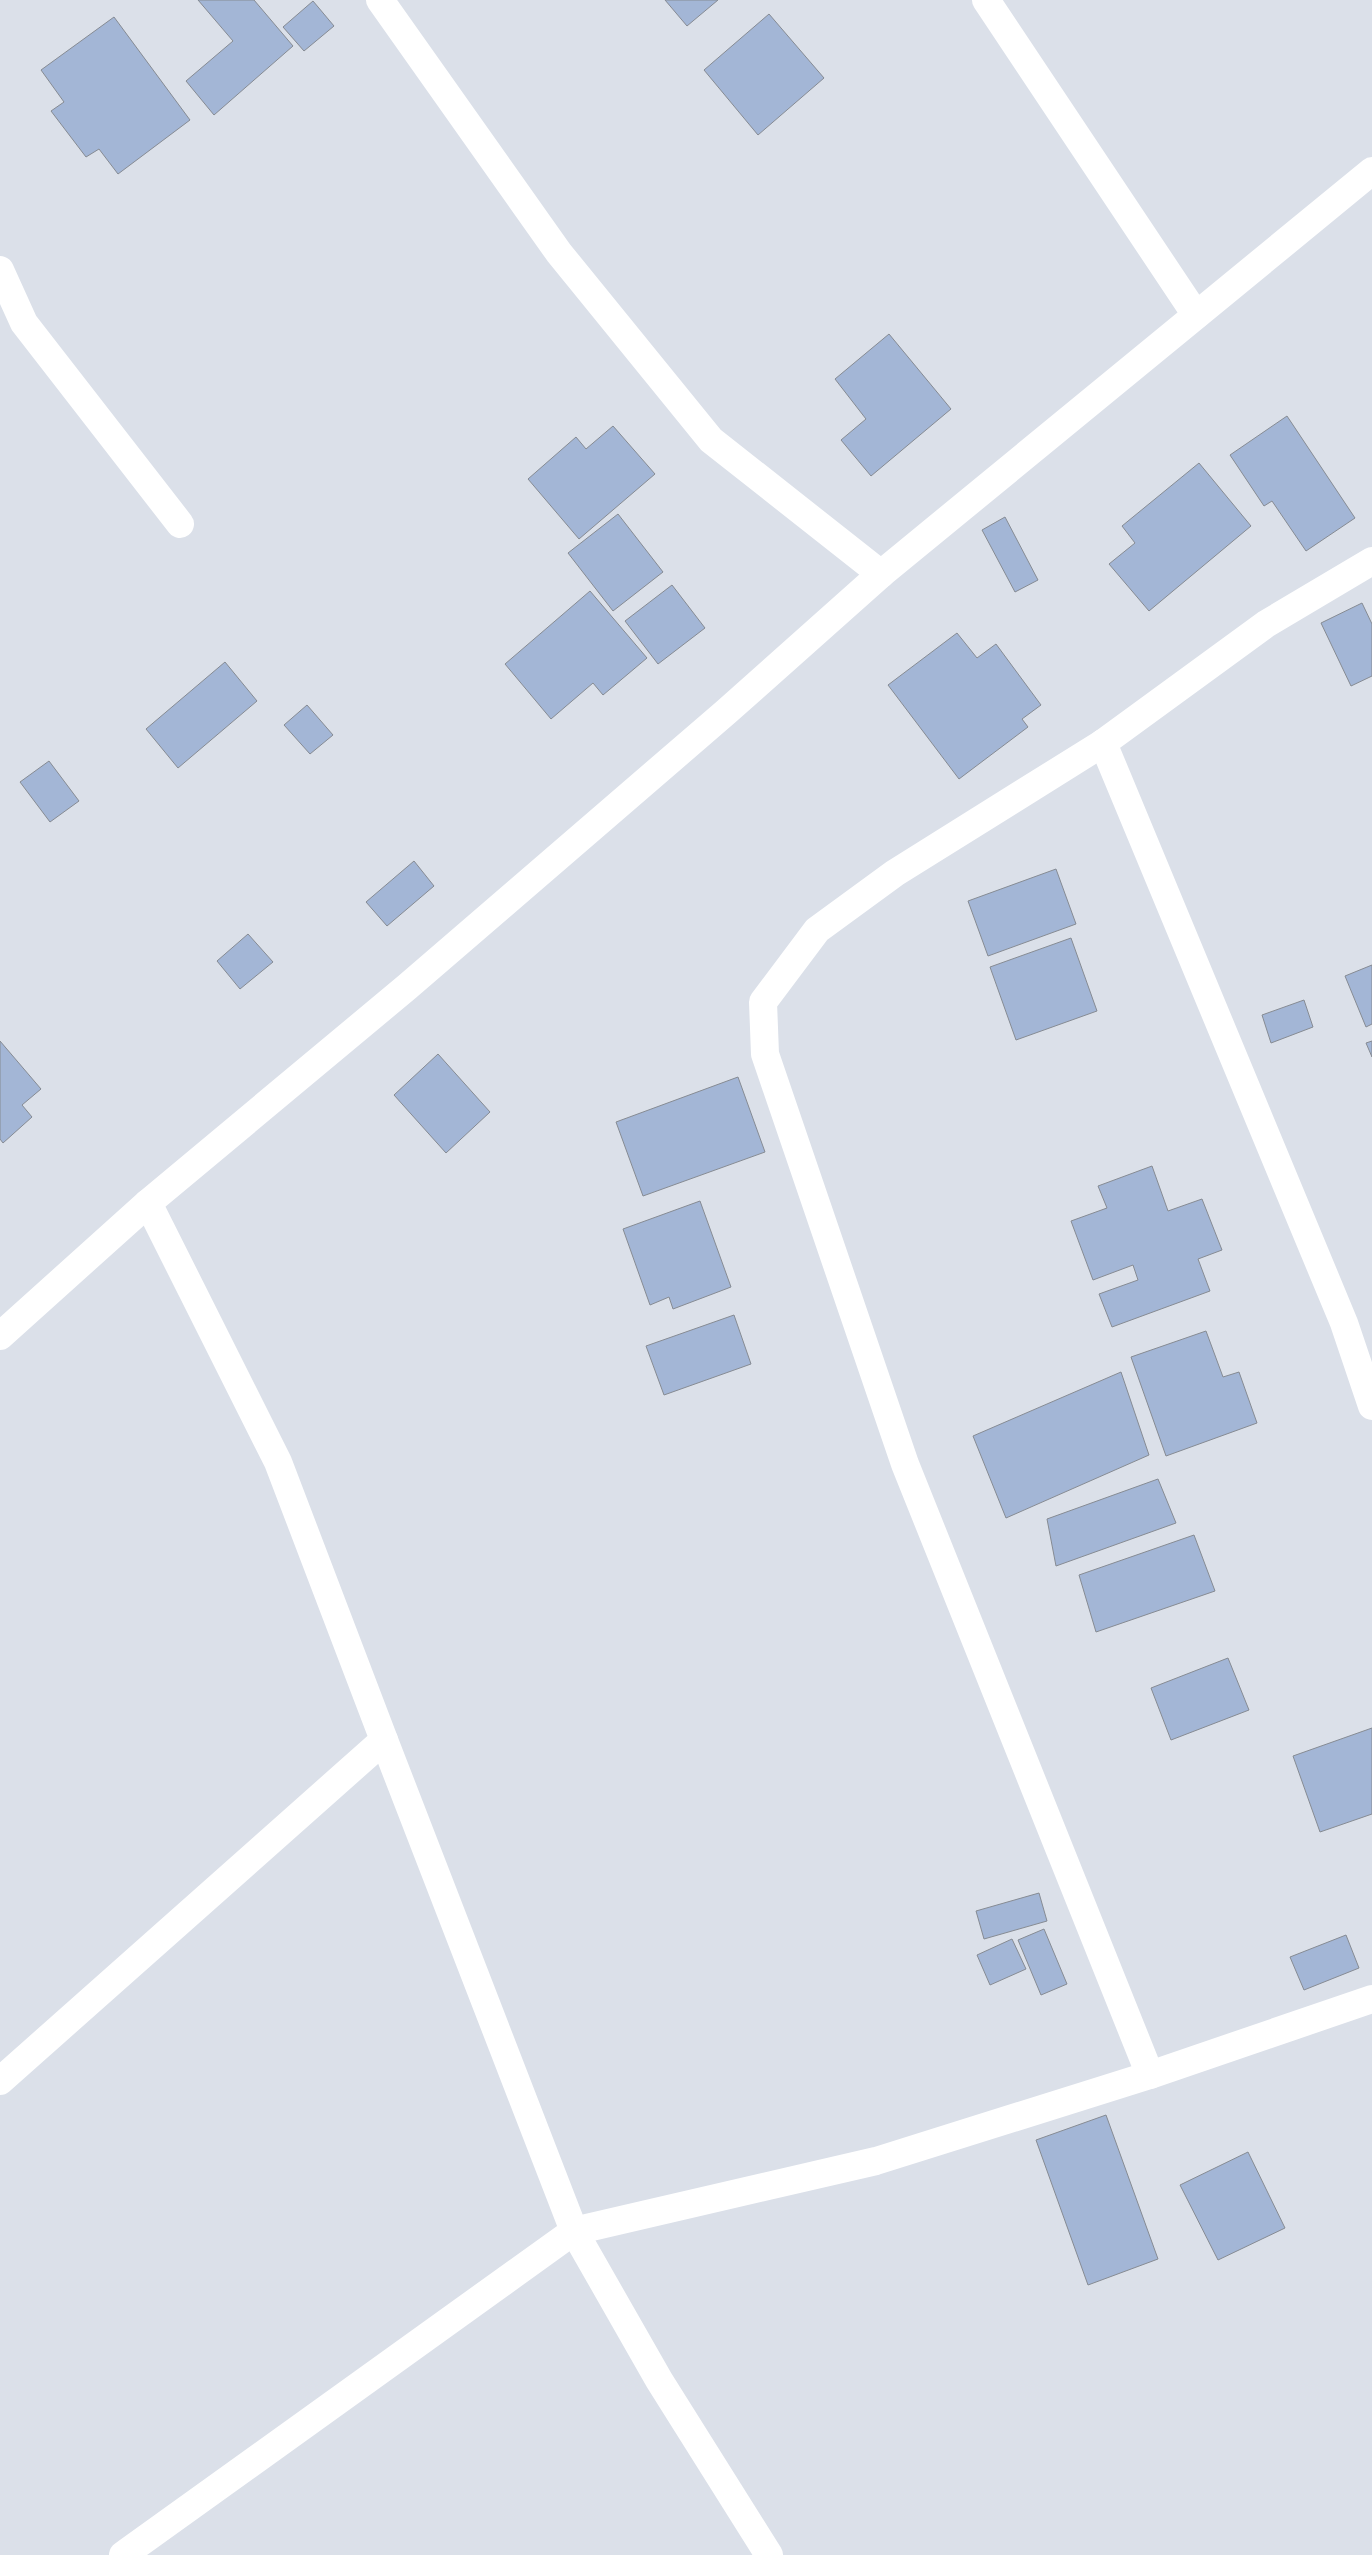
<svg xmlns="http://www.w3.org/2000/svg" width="1372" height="2555" font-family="Cabin,sans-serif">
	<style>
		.building { fill: #a3b6d6; stroke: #868b93 }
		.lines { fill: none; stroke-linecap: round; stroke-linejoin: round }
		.minor { stroke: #fff; stroke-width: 28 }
	</style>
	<rect width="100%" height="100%" fill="#dbe0e9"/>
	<!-- building -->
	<g class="building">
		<polygon points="198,0 254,0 293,46 214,115 186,81 233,41"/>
		<polygon points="665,0 718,0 687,26"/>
		<polygon points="313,1 334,26 304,51 283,27"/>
		<polygon points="769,14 824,78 758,135 704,70"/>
		<polygon points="114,17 190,120 118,174 99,149 86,157 51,111 64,102 41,70"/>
		<polygon points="889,334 951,409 871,476 841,440 866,419 835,379"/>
		<polygon points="1287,416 1355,518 1306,551 1272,501 1264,506 1230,455"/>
		<polygon points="613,426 655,474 579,539 528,479 576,437 586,449"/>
		<polygon points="1199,463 1251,526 1149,611 1109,564 1135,543 1122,526"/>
		<polygon points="618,514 663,572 613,611 568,553"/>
		<polygon points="1005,517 1038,580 1015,592 982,530"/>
		<polygon points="672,585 705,628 658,664 625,621"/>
		<polygon points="590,591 647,658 603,695 593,683 551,719 505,664"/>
		<polygon points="1362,603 1372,624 1372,676 1351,686 1321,623"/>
		<polygon points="957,633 977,658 996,644 1041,705 1022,719 1028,727 959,779 888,685"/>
		<polygon points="225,662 257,701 178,768 146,729"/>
		<polygon points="307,705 333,735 310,754 284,725"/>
		<polygon points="49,761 79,801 50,822 20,782"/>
		<polygon points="414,861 434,886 387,926 366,902"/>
		<polygon points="1056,869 1076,924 988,956 968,901"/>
		<polygon points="248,934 273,962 240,989 217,961"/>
		<polygon points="1071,938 1097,1011 1016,1040 990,967"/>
		<polygon points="1372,965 1372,1024 1366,1027 1345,976"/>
		<polygon points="1304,1000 1313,1027 1271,1043 1262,1015"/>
		<polygon points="0,1041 41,1089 22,1105 32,1117 3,1143 0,1139"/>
		<polygon points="1372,1041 1372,1057 1366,1043"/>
		<polygon points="438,1054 490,1112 446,1153 394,1095"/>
		<polygon points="738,1077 765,1152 643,1196 616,1122"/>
		<polygon points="1152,1166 1168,1211 1202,1199 1222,1250 1198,1259 1210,1291 1112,1327 1099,1294 1138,1280 1133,1265 1093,1280 1071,1221 1107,1208 1098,1186"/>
		<polygon points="700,1201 731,1287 673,1309 669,1297 650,1305 623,1229"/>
		<polygon points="734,1315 751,1364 664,1395 646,1346"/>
		<polygon points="1206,1331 1223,1377 1239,1372 1257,1423 1166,1456 1131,1357"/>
		<polygon points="1121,1372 1149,1455 1006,1518 973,1436"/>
		<polygon points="1158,1479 1176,1523 1056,1566 1047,1519"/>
		<polygon points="1194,1535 1215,1591 1096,1632 1079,1575"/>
		<polygon points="1228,1658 1249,1710 1171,1740 1151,1688"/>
		<polygon points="1372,1728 1372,1814 1320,1832 1293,1756"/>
		<polygon points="1039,1893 1047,1921 984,1939 976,1911"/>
		<polygon points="1044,1929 1067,1984 1041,1995 1018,1940"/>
		<polygon points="1346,1935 1359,1968 1304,1990 1290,1957"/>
		<polygon points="1012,1939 1026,1969 990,1985 977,1955"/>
		<polygon points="1106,2115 1158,2259 1088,2285 1036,2140"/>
		<polygon points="1248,2152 1285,2228 1218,2260 1180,2185"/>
	</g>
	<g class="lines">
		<!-- minor -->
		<g class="minor">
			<polyline points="380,0 559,253 711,440 881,574"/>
			<polyline points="986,0 1196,315"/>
			<polyline points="0,270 24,323 180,524"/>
			<polyline points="1103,743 1344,1323 1372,1406"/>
			<polyline points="0,1336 148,1203 407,987 726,712 881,574 1372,171"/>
			<polyline points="384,1740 574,2231 659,2380 769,2555"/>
			<polyline points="1150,2075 905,1464 765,1054 763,1002 817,930 895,873 1103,743 1266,624 1372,561"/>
			<polyline points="0,2081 384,1740 278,1462 148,1203"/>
			<polyline points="123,2555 574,2231 876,2161 1150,2075 1372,1999"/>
		</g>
	</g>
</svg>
